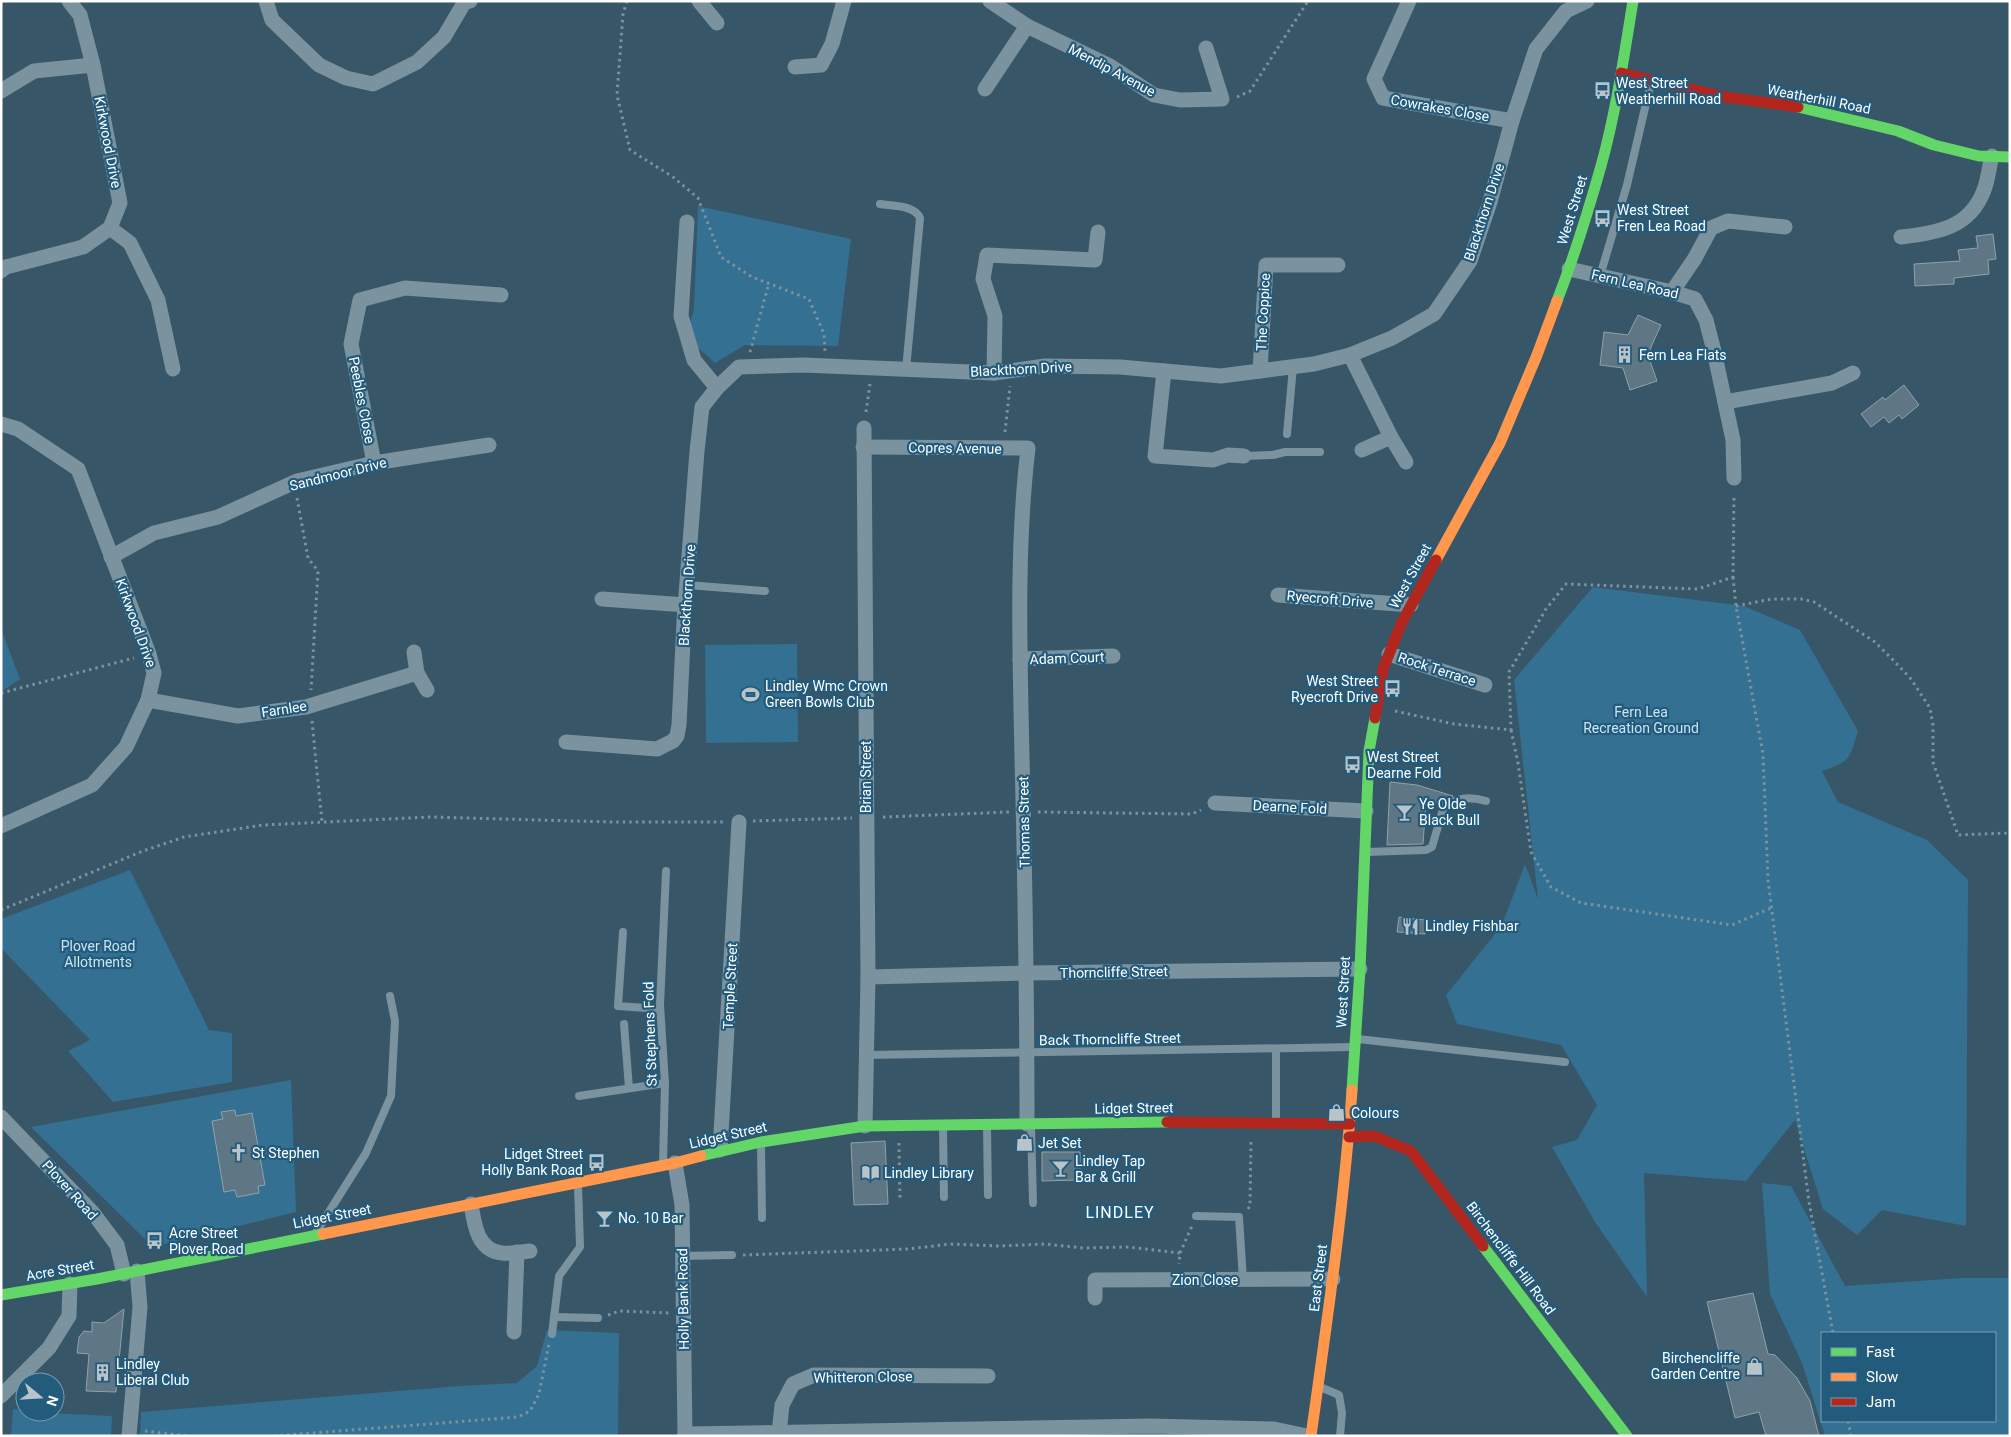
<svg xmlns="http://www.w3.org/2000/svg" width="2011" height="1437" font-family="Roboto,sans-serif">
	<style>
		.green { fill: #347092; fill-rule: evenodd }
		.building { fill: #5f7684; stroke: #8fa2ad }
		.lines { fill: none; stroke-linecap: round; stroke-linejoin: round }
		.path { stroke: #7b929f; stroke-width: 3; stroke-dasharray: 2.5 4; stroke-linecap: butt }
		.lane { stroke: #7b929f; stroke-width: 8 }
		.street { stroke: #7b929f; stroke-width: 15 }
		.fast { stroke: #63d668; stroke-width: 11 }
		.slow { stroke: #ff974d; stroke-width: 11 }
		.jam { stroke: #b3261e; stroke-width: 11 }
		.labels { text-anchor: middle; stroke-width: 4.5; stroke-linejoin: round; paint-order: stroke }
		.street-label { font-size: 14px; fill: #fff; stroke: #235b7c }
		.poi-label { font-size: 14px; fill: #fff; stroke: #235b7c; text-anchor: start }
		.park-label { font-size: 14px; fill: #c9e5f4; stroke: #235b7c }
		.quarter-label { font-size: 16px; letter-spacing: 1px; fill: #fff; stroke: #235b7c }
	</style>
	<rect width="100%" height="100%" fill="#375668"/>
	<!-- green -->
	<g class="green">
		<polygon points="698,206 851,239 838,346 745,345 715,363 697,347 689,326 694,309"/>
		<path d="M1593,587L1744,606L1800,630L1858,731C1849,760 1851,761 1822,771L1838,802L1927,840L1968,880L1966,1226L1882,1210L1857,1235L1823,1209L1795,1120L1746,1181L1644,1173L1647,1297L1595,1222L1552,1147L1577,1140L1597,1105L1561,1045L1457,1024L1446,995L1502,925L1525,864L1538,899L1514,680Z"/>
		<polygon points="1,629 20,679 1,692"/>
		<polygon points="797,644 798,742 706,743 705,645"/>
		<polygon points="130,870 209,1030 232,1033 232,1082 113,1102 68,1051 90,1040 1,948 1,919"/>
		<polygon points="291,1080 296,1212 153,1247 31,1127"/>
		<path d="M1762,1183L1791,1186L1845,1286L1961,1278H2010V1436H1825L1802,1363L1770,1294ZM1822,1333H1995V1421H1822Z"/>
		<polygon points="547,1330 619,1333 618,1436 140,1436 141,1412 460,1386 517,1383 537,1366"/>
		<polygon points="13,1409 25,1410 25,1412 112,1416 111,1436 11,1436"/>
	</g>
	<!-- building -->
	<g class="building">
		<polygon points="1993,234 1996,259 1988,260 1989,274 1954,278 1954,284 1915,286 1914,264 1960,261 1958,250 1978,248 1976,236"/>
		<polygon points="1638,315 1661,325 1651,347 1649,358 1657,381 1630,390 1623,368 1600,365 1604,332 1628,335"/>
		<polygon points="1904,385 1919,405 1902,419 1899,415 1889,423 1884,417 1871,427 1861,414 1883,397 1885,400"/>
		<polygon points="1390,782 1417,785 1453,796 1441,803 1426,801 1423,844 1387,845"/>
		<polygon points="1399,917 1425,920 1425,934 1397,932"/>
		<polygon points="235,1110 236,1116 252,1113 265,1185 258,1186 259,1193 237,1197 235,1190 224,1192 212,1121 223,1119 221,1112"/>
		<polygon points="885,1141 888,1204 854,1205 851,1143"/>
		<polygon points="1042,1152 1080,1152 1080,1180 1042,1181"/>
		<polygon points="1753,1293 1768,1354 1775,1355 1797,1378 1810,1401 1819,1436 1766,1436 1759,1412 1735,1418 1707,1302"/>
		<polygon points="124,1309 116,1392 86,1391 89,1354 77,1353 79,1337 84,1331 92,1332 92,1322 104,1323"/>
	</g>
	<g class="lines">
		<!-- path -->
		<g class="path">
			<polyline points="627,1 623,14 617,95 630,150 673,177 698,198 721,257 752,277 809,299 824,334 825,351"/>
			<polyline points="1237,97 1250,91 1308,1"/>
			<polyline points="750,352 769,283"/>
			<polyline points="866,412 870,384"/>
			<polyline points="1005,432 1010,386"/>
			<polyline points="297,498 308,558 318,571 311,690"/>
			<polyline points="1733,577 1736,606 1763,754 1768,880 1809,1202 1833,1333"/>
			<polyline points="1736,606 1772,599 1801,599 1814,602 1875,642 1895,662 1911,679 1930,708 1933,725 1933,762 1958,835 2010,833"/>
			<polyline points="1,693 134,658"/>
			<polyline points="1395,711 1454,724 1511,730 1509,672 1546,609 1566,584 1698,589 1733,577 1734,494"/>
			<polyline points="312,721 322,822"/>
			<polyline points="1511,730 1518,763 1531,852 1551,887 1581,903 1732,925 1771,908"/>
			<polyline points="1038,812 1192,814 1201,810"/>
			<polyline points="883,817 1009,812"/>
			<polyline points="753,821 852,818"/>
			<polyline points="1,910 143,851 184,837 263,825 430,817 611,822 724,822"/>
			<polyline points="899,1143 900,1200"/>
			<polyline points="1248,1209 1250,1206 1251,1141"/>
			<polyline points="1180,1253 1192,1226"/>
			<polyline points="743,1255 908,1249 950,1244 999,1246 1045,1244 1083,1248 1127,1247 1180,1253 1179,1264"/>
			<polyline points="608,1315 620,1311 669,1313"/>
			<polyline points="1848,1421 1851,1436"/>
			<polyline points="145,1431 189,1436"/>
			<polyline points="274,1436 518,1417 530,1411 539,1394 549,1344"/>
		</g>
		<!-- lane -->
		<g class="lane">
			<path d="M880,204C892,206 915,205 920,218L906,370"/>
			<polyline points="1600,276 1627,185 1651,82"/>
			<polyline points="1287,434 1293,367"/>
			<polyline points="1244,456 1273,455 1285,452 1320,452"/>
			<polyline points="687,585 765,591"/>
			<path d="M1366,852L1426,850L1432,847L1443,809C1453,796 1473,797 1486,801"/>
			<polyline points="623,932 618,1006 660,1009"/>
			<polyline points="624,1024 629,1088"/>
			<polyline points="1358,1039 1565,1062"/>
			<polyline points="866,1055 1354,1047"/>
			<polyline points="579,1096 665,1083"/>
			<polyline points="1276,1121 1276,1049"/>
			<polyline points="987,1126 988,1195"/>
			<polyline points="1031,1126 1033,1203"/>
			<polyline points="943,1127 944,1197"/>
			<polyline points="761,1144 762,1218"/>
			<polyline points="663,1164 665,1083 660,1005 666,871"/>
			<polyline points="1196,1216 1239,1217 1243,1280"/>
			<polyline points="317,1231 366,1153 391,1096 395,1021 390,996"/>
			<polyline points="683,1256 732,1255"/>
			<polyline points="554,1317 598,1318"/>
			<polyline points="552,1334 559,1276 580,1247 578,1185"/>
			<polyline points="1320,1387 1339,1395 1342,1413 1340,1436"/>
		</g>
		<!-- street -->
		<g class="street">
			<polyline points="266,1 272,20 319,65 346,78 373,84 417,62 444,37 464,3 470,1"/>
			<polyline points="699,1 717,23"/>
			<polyline points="990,1 1027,26 1110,66 1154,95 1180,100 1222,99 1206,48"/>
			<polyline points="1409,1 1374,79 1383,98 1512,121"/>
			<polyline points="795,67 821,65 832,44 844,1"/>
			<polyline points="985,89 1027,26"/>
			<polyline points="1,91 34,71 93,65"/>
			<polyline points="687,222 681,316 694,360 717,388"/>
			<polyline points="110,228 130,243 158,300 173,369"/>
			<path d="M1901,237C1937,233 1970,228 1984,190C1988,180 1989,167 1992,156"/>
			<polyline points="1569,269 1672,292 1695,299 1706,320 1714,351 1733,440 1734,478"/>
			<polyline points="1,271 6,267 83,247 110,228 120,203 93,65 80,15 69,1"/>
			<polyline points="1672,292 1695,258 1711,228 1728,221 1785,227"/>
			<polyline points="1350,355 1391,437 1406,462"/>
			<polyline points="1164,371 1155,456 1213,460 1228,455 1244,456"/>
			<polyline points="1260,371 1266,265 1338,265"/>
			<polyline points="994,373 995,316 983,279 987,255 1095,260 1098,232"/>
			<polyline points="1725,402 1832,383 1853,373"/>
			<polyline points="1,424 18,429 78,469 149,654 154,673 148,700 126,747 92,785 1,826"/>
			<polyline points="864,428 868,977 865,1126"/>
			<path d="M863,447L1028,448C1016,550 1020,655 1022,757C1025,880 1027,1002 1027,1124"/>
			<polyline points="1362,450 1391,437"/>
			<polyline points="374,463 351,344 360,300 405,288 501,295"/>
			<polyline points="111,557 154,533 218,517 297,481 374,463 489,445"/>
			<polyline points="1278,595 1411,605"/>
			<polyline points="602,599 686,605"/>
			<polyline points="414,652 417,673"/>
			<polyline points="1389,654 1485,685"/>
			<polyline points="1020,659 1113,656"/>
			<polyline points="148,700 238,716 306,707 417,673 427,690"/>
			<polyline points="566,742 657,749 673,741 677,736 679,725 684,621 697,451 702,407 717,388 739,367 803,365 994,373 1045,366 1120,367 1221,376 1314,364 1350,355 1392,338 1434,314 1470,261 1490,202 1512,121 1536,49 1566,11 1587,1"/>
			<polyline points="1215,803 1366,811"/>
			<polyline points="868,977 1027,973 1360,969"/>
			<polyline points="1,1117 93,1213 117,1245 124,1274"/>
			<polyline points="720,1150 739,822"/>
			<polyline points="675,1163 682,1205 685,1436"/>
			<path d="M471,1204C474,1223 477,1251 502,1253C511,1254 521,1252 530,1251"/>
			<polyline points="1095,1298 1095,1280 1333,1279"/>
			<polyline points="514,1332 517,1252"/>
			<polyline points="1,1396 49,1348 69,1316 70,1284"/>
			<polyline points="685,1434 1151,1426 1274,1429 1307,1436"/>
			<polyline points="779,1434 782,1405 793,1384 814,1375 988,1376"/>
			<polyline points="129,1436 140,1307 137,1271"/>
		</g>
		<!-- fast -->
		<g class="fast">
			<polyline points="1798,107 1898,131 1934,145 1979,156 2010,157"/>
			<path d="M1557,301C1574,257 1588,212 1601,166C1616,112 1624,56 1633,1"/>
			<polyline points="1352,1090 1360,969 1369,751 1375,718"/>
			<polyline points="701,1156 761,1142 865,1126 1167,1122"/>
			<polyline points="1483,1246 1627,1436"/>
			<polyline points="1,1295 97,1279 323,1234"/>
		</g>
		<!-- slow -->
		<g class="slow">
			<polyline points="1436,560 1500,443 1537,355 1557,301"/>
			<polyline points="323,1234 675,1163 701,1156"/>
			<path d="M1311,1436C1327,1321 1344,1206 1352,1090"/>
		</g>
		<!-- jam -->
		<g class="jam">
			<polyline points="1621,73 1725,97 1798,107"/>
			<polyline points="1375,718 1383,669 1402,622 1436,560"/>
			<polyline points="1167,1122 1350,1124"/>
			<polyline points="1349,1137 1374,1136 1411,1151 1483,1246"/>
		</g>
	</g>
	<!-- icons -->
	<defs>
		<symbol id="bus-bare" viewBox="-9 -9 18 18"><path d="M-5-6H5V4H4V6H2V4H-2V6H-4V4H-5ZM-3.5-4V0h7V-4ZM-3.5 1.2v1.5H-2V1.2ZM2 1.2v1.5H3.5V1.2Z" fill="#b9c4ca" stroke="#235b7c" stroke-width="2.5" paint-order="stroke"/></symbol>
		<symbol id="building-bare" viewBox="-9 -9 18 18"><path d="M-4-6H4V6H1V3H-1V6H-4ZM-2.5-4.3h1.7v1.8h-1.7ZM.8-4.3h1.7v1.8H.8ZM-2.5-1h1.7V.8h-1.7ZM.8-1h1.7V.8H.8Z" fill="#b9c4ca" stroke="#235b7c" stroke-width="2.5" paint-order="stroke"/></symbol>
		<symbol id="stadium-bare" viewBox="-9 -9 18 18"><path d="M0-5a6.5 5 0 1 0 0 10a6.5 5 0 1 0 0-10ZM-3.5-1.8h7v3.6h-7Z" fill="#b9c4ca" stroke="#235b7c" stroke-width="2.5" paint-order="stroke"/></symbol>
		<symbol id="bar-bare" viewBox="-9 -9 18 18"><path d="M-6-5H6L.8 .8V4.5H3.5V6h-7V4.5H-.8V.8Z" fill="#b9c4ca" stroke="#235b7c" stroke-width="2.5" paint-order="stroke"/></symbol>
		<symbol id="restaurant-bare" viewBox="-9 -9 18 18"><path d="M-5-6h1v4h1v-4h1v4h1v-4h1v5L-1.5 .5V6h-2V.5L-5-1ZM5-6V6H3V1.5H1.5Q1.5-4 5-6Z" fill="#b9c4ca" stroke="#235b7c" stroke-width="2.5" paint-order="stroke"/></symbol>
		<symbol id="shop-bare" viewBox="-9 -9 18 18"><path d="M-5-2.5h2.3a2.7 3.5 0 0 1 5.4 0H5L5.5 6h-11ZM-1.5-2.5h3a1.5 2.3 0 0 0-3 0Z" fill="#b9c4ca" stroke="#235b7c" stroke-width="2.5" paint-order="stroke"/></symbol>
		<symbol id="church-bare" viewBox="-9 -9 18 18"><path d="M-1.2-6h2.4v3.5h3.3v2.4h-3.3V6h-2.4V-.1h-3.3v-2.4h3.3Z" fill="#b9c4ca" stroke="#235b7c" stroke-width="2.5" paint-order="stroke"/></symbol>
		<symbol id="library-bare" viewBox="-9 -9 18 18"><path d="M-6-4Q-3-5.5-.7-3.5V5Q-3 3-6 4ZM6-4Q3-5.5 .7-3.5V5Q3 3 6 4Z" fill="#b9c4ca" stroke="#235b7c" stroke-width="2.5" paint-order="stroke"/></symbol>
	</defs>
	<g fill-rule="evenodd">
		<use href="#bus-bare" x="1590" y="78" width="25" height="25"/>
		<use href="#bus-bare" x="1590" y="206" width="25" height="25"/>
		<use href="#building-bare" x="1612" y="342" width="25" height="25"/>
		<use href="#bus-bare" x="1380" y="676" width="25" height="25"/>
		<use href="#stadium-bare" x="738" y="682" width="25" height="25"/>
		<use href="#bus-bare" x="1340" y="752" width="25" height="25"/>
		<use href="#bar-bare" x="1392" y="800" width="25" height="25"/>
		<use href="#restaurant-bare" x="1398" y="914" width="25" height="25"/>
		<use href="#shop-bare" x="1324" y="1100" width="25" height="25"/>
		<use href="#shop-bare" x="1012" y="1130" width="25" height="25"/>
		<use href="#church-bare" x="226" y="1140" width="25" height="25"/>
		<use href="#bus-bare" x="584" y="1150" width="25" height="25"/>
		<use href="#bar-bare" x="1048" y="1156" width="25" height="25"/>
		<use href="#library-bare" x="858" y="1160" width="25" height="25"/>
		<use href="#bar-bare" x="592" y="1206" width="25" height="25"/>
		<use href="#bus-bare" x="142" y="1228" width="25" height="25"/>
		<use href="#shop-bare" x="1742" y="1354" width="25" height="25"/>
		<use href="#building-bare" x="90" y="1360" width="25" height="25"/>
	</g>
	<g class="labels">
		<!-- street labels -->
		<g class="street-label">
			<text transform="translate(1112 70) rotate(28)" y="5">Mendip Avenue</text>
			<text transform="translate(1819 99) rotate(11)" y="5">Weatherhill Road</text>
			<text transform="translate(1440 108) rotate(10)" y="5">Cowrakes Close</text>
			<text transform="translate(108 142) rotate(79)" y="5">Kirkwood Drive</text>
			<text transform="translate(1572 210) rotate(-73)" y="5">West Street</text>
			<text transform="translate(1484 212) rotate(-72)" y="5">Blackthorn Drive</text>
			<text transform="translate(1635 284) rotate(13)" y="5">Fern Lea Road</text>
			<text transform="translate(1263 312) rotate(-87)" y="5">The Coppice</text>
			<text transform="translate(1021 369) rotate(-3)" y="5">Blackthorn Drive</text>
			<text transform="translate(362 400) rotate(79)" y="5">Peebles Close</text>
			<text transform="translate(955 448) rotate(1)" y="5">Copres Avenue</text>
			<text transform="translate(338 474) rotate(-14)" y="5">Sandmoor Drive</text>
			<text transform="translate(1410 576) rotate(-61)" y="5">West Street</text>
			<text transform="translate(687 595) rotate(-86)" y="5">Blackthorn Drive</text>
			<text transform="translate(1330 599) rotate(5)" y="5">Ryecroft Drive</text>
			<text transform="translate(136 623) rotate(70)" y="5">Kirkwood Drive</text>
			<text transform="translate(1067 658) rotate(-2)" y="5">Adam Court</text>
			<text transform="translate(1437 669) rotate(18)" y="5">Rock Terrace</text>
			<text transform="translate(284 709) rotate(-9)" y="5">Farnlee</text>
			<text transform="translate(866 777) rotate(-90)" y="5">Brian Street</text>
			<text transform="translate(1290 807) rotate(3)" y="5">Dearne Fold</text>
			<text transform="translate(1024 822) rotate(-91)" y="5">Thomas Street</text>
			<text transform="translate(1114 972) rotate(-1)" y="5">Thorncliffe Street</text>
			<text transform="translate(730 986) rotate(-87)" y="5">Temple Street</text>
			<text transform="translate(1343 992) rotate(-87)" y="5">West Street</text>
			<text transform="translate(650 1034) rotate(-92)" y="5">St Stephens Fold</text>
			<text transform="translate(1110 1039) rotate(-1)" y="5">Back Thorncliffe Street</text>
			<text transform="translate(1134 1108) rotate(-1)" y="5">Lidget Street</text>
			<text transform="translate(728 1135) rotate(-13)" y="5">Lidget Street</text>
			<text transform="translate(70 1190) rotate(48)" y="5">Plover Road</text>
			<text transform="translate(332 1216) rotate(-11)" y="5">Lidget Street</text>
			<text transform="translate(1511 1258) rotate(53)" y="5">Birchencliffe Hill Road</text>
			<text transform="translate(60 1270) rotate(-10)" y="5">Acre Street</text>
			<text transform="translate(1318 1278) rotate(-83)" y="5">East Street</text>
			<text x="1205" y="1285">Zion Close</text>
			<text transform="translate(683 1299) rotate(-91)" y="5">Holly Bank Road</text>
			<text transform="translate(863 1377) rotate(-1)" y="5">Whitteron Close</text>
		</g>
		<!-- poi labels -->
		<g class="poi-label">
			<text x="1616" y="88">West Street<tspan x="1616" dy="16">Weatherhill Road</tspan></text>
			<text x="1617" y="215">West Street<tspan x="1617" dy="16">Fren Lea Road</tspan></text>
			<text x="1639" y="360">Fern Lea Flats</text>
			<text x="1378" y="686" text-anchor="end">West Street<tspan x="1378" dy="16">Ryecroft Drive</tspan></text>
			<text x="765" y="691">Lindley Wmc Crown<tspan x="765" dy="16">Green Bowls Club</tspan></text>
			<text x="1367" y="762">West Street<tspan x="1367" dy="16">Dearne Fold</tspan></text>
			<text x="1419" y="809">Ye Olde<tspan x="1419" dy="16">Black Bull</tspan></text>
			<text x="1425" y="931">Lindley Fishbar</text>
			<text x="1351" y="1118">Colours</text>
			<text x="1038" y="1148">Jet Set</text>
			<text x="252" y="1158">St Stephen</text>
			<text x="583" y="1159" text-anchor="end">Lidget Street<tspan x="583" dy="16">Holly Bank Road</tspan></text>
			<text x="1075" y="1166">Lindley Tap<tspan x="1075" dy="16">Bar &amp; Grill</tspan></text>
			<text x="884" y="1178">Lindley Library</text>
			<text x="618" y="1223">No. 10 Bar</text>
			<text x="169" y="1238">Acre Street<tspan x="169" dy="16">Plover Road</tspan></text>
			<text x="1740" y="1363" text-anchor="end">Birchencliffe<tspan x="1740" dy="16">Garden Centre</tspan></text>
			<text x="116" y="1369">Lindley<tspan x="116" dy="16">Liberal Club</tspan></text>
		</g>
		<!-- park labels -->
		<g class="park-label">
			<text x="1641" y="717">Fern Lea<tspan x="1641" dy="16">Recreation Ground</tspan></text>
			<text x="98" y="951">Plover Road<tspan x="98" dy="16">Allotments</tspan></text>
		</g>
		<!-- quarter labels -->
		<g class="quarter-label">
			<text x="1120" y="1218">LINDLEY</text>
		</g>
	</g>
	<!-- border -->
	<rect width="2011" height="1437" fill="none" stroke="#ffffff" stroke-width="5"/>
	<!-- legend -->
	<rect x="1821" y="1332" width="175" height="90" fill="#235b7c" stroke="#7b9db0"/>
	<rect x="1831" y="1348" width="25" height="8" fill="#63d668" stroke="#7b9db0"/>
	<text x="1866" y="1357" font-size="15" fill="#ffffff">Fast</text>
	<rect x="1831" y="1373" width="25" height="8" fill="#ff974d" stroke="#7b9db0"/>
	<text x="1866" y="1382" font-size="15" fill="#ffffff">Slow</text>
	<rect x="1831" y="1398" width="25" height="8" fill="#b3261e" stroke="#7b9db0"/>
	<text x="1866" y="1407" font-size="15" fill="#ffffff">Jam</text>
	<!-- north arrow -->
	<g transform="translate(40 1397) rotate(108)"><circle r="24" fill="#235b7c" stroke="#7b9db0"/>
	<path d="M0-4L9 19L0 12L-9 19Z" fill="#b9c4ca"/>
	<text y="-8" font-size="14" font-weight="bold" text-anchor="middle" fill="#ffffff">N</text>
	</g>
</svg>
